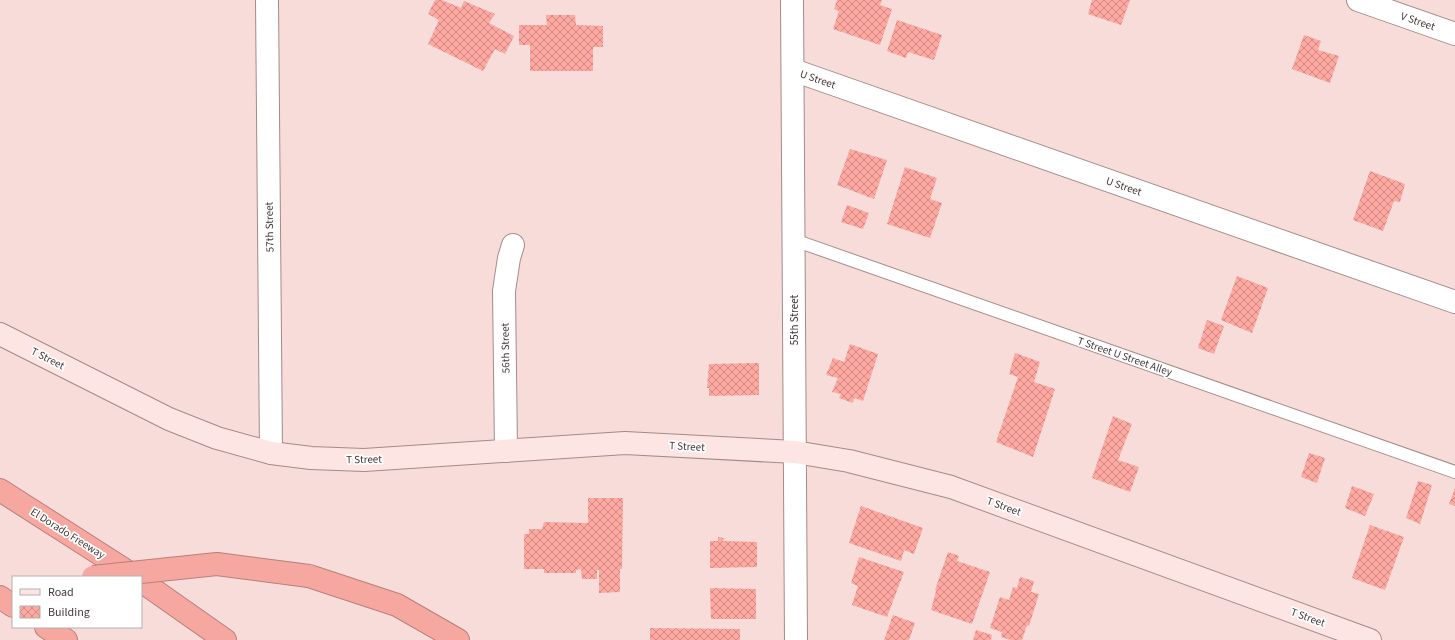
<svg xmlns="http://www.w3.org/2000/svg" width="1455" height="640" font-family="'Source Sans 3',sans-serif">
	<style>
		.building { fill: url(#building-cross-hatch) }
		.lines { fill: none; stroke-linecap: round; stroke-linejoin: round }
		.lane-casing { stroke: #a48b88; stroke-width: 14 }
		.street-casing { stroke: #a48b88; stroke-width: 24 }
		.secondary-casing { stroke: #a48b88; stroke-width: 24 }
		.highway-casing { stroke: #b7807a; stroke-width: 24 }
		.lane { stroke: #fff; stroke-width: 12 }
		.street { stroke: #fff; stroke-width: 22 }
		.secondary { stroke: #fce5e2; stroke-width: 22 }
		.highway { stroke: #f6a79f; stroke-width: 22 }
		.highway-bridge-casing { stroke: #b7807a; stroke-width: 24; stroke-linecap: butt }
		.highway-bridge { stroke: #f6a79f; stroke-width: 22 }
		.labels { text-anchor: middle; stroke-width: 3.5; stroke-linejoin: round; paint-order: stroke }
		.street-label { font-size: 11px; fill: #423736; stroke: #fff }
	</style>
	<defs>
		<pattern id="building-cross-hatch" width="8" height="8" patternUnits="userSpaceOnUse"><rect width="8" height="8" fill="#fda8a0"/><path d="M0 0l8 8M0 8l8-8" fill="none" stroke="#ce8a83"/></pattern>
	</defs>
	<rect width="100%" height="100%" fill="#f8dcd9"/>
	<!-- building -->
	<g class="building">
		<polygon points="435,0 442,0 461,8 464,1 495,14 489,23 514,36 505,54 495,49 483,71 428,44 439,20 428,14"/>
		<polygon points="837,0 882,0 880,5 892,9 880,45 833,29 839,11 834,9"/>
		<polygon points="1092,0 1130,0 1121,25 1088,14"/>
		<polygon points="546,15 575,15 576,25 603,26 603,47 593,47 593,71 530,71 530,45 519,45 519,25 547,25"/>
		<polygon points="897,20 942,35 934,60 908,52 906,58 887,51"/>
		<polygon points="1304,35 1321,41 1318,50 1339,56 1330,83 1292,69"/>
		<polygon points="850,149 887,160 874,199 837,185"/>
		<polygon points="905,167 937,178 930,199 942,203 930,238 887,224"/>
		<polygon points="1370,171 1405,184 1400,202 1394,201 1383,231 1353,220"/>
		<polygon points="847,205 869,213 863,229 841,222"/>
		<polygon points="1237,276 1268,288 1252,333 1221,320"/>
		<polygon points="1207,320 1224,326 1214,354 1198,348"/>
		<polygon points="850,344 878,354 863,401 854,398 853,403 839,398 841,394 832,392 838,378 826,375 833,358 844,362"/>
		<polygon points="1015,353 1040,362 1034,382 1055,389 1033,457 996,442 1018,377 1009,374"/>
		<polygon points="759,363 759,395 709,396 709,388 707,388 709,364"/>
		<polygon points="1113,416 1132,424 1118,460 1139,467 1130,492 1092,478"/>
		<polygon points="1309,453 1325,458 1317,483 1301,477"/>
		<polygon points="1418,481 1432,485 1420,524 1406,518"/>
		<polygon points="1352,486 1374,494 1365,516 1345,508"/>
		<polygon points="1455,488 1455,506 1449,504"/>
		<polygon points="588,498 623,498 622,569 620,569 620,592 599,593 599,570 597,570 597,579 582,579 581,569 576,570 576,573 544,573 544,569 524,569 524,534 529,534 529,529 542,529 544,522 588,523"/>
		<polygon points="861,506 923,528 914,554 904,550 901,561 849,543"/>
		<polygon points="1370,525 1404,537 1385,590 1352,578"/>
		<polygon points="718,537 724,538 723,541 757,542 757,567 710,568 710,541 718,541"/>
		<polygon points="948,552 959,556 957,561 990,572 972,624 931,610 936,591 935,590"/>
		<polygon points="859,557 904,572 887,617 852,605 858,586 851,583"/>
		<polygon points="1020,577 1034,581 1031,592 1039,594 1029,626 1027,625 1022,640 1011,640 1001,637 1002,632 990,628 1000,597 1009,600 1013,587 1017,588"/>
		<polygon points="710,588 756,589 756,619 711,619"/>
		<polygon points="893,615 915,623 909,640 884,640"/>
		<polygon points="650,628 740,629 740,640 650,640"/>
		<polygon points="976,630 992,635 991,640 973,640"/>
	</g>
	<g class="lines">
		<defs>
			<polyline id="lane" points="794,240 1455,472"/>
			<g id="street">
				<polyline points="267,0 271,453"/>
				<polyline points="792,0 796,640"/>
				<polyline points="1358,0 1455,34"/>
				<polyline points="793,70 1455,302"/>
				<polyline points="506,451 504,291 509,258 513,245"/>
			</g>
			<polyline id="secondary" points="0,334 169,419 217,438 271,453 311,458 364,460 625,443 795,452 849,461 951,487 1370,640"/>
			<g id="highway">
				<polyline points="0,490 136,577"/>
				<polyline points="309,576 397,605 458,640"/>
				<polyline points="141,581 225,640"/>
				<polyline points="0,597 13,606"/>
				<polyline points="46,627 66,640"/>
			</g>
		</defs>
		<!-- lane casing -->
		<use href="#lane" class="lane-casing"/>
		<!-- street casing -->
		<use href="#street" class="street-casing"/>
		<!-- secondary casing -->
		<use href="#secondary" class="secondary-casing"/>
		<!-- highway casing -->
		<use href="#highway" class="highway-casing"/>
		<!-- lane -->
		<use href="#lane" class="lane"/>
		<!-- street -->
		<use href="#street" class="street"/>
		<!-- secondary -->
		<use href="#secondary" class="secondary"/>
		<!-- highway -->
		<use href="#highway" class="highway"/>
		<defs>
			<polyline id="highway-bridge" points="93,577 217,564 309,576"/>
		</defs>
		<!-- highway-bridge casing -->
		<use href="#highway-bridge" class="highway-bridge-casing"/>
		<!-- highway-bridge -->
		<use href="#highway-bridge" class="highway-bridge"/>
	</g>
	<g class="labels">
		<!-- street labels -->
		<g class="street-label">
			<text transform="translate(1418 21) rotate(19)" y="4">V Street</text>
			<text transform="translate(818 79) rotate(19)" y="4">U Street</text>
			<text transform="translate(1124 186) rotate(19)" y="4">U Street</text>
			<text transform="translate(269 227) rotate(-91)" y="4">57th Street</text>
			<text transform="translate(794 320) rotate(-90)" y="4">55th Street</text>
			<text transform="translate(505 348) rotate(-91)" y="4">56th Street</text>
			<text transform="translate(1125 356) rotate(19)" y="4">T Street U Street Alley</text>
			<text transform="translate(48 358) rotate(27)" y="4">T Street</text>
			<text transform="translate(687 446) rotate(3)" y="4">T Street</text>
			<text transform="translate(364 459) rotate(-1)" y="4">T Street</text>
			<text transform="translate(1004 506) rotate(20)" y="4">T Street</text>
			<text transform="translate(68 533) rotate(32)" y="4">El Dorado Freeway</text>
			<text transform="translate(1308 617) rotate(20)" y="4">T Street</text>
		</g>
	</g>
	<!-- legend -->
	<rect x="12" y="576" width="130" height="52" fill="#ffffff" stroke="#b3afaf"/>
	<rect x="20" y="589" width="20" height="6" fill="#fce5e2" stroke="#b3afaf"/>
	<text x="48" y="596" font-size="12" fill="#423736">Road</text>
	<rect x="20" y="606" width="20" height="12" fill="url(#building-cross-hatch)" stroke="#b3afaf"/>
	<text x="48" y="616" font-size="12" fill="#423736">Building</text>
</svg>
